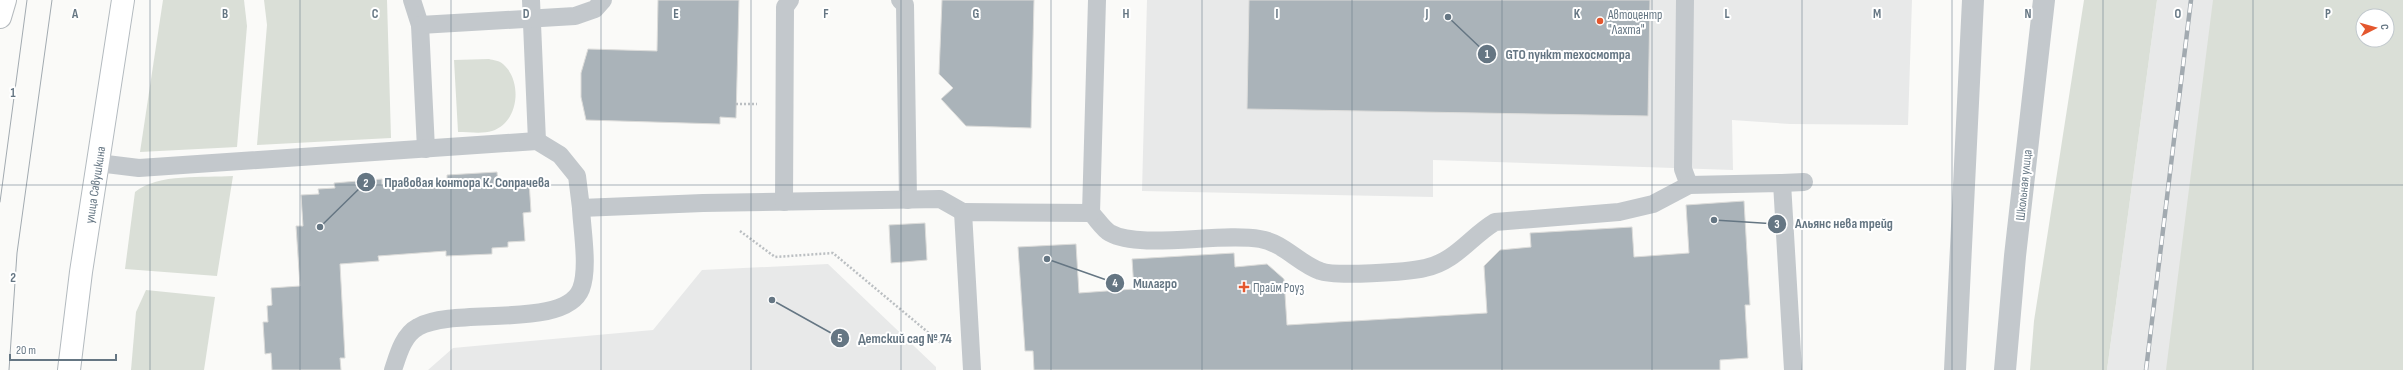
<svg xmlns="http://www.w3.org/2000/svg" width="2403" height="370" font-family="'Sofia Sans Condensed',sans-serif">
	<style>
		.built { fill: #e8e9e9 }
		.green { fill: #dadfd7; fill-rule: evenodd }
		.building { fill: #aab3b9; stroke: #dcdcda }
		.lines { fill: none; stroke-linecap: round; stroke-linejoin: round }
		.secondary-casing { stroke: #b3babf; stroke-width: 24 }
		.primary-casing { stroke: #b5babe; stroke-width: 24 }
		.path { stroke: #bbbfc2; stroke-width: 2.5; stroke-dasharray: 2 2; stroke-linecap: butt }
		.service { stroke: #c3c8cc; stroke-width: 18 }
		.minor { stroke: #c3c8cc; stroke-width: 22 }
		.secondary { stroke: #fff; stroke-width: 22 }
		.primary { stroke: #fff; stroke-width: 22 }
		.tram { stroke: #a2aab0; stroke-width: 1 }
		.rail-casing { stroke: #a2aab0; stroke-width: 4.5 }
		.rail { stroke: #fff; stroke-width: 3; stroke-dasharray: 9; stroke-linecap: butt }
		.grid { fill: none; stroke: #657683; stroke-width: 1; stroke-opacity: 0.55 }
		.poi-dot { fill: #e4572e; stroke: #fff; stroke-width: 1.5 }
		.labels { text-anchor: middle; stroke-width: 4; stroke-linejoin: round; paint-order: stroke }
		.poi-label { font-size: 13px; fill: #657683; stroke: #fff; text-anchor: start }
		.street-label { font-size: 13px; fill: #657683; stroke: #fff }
		.grid-label { font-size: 13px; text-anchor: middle; font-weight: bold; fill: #657683; stroke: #fff; stroke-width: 4; stroke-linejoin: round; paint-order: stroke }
		.leader { fill: none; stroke: #657683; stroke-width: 1.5 }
		.callout-dot { fill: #657683; stroke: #fff; stroke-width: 1.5 }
		.mark-label { font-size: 12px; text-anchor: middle; font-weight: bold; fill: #fff }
		.callout-label { font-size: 14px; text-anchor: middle; font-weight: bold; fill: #657683; stroke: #fff; stroke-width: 4; stroke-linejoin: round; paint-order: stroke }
	</style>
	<rect width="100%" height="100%" fill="#fafaf8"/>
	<!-- built -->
	<g class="built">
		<polygon points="1147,0 1912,0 1908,125 1790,124 1732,120 1733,170 1433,160 1433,197 1142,191"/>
		<polygon points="2157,0 2310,0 2262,370 2107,370"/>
		<polygon points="828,264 936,367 936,370 428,370 453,348 653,330 702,270"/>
	</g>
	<!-- green -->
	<g class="green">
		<polygon points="163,0 244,0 247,26 237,147 140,152"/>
		<polygon points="264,0 387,0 391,138 257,145 267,25"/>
		<polygon points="2084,0 2157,0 2107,370 2030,370 2034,321"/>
		<path d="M2213,0H2403V370H2166ZM2363,16H2387V40H2363Z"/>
		<path d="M489,59C493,60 500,61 503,64C523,81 519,123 492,131C483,134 469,132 458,132L454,60Z"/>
		<path d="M233,176L217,276L125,269L135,192C158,173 204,178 233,176Z"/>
		<polygon points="146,290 215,297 204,370 131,370 136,312"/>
	</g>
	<!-- building -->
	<g class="building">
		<polygon points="658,0 739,0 736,118 720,117 720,124 586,120 581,97 581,73 588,49 657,51"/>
		<polygon points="942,0 1034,0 1031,128 966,126 941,99 953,88 939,74"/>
		<polygon points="1249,0 1650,0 1648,116 1247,109"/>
		<polygon points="497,172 498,183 529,181 531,212 523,213 525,241 508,242 508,247 492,248 492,254 446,256 446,251 378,256 379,261 340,264 345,358 340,358 341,370 272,370 271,353 265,354 263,322 268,322 267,306 272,305 271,288 300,286 296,226 303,226 301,195 319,194 318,189 335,188 334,183 382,179 382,185 447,181 447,175"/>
		<polygon points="1744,201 1750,305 1745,305 1748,358 1720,360 1720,370 1034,370 1033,351 1025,351 1018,247 1076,244 1079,293 1134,289 1132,259 1234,253 1235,267 1267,264 1284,279 1287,325 1487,313 1484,266 1500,250 1531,247 1530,233 1632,227 1634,257 1689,253 1686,205"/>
		<polygon points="925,223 927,260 891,263 889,225"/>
	</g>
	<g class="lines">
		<defs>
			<g id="secondary">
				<path id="s1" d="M69,370L81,272L123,0"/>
			</g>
			<polyline id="primary" points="0,17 5,0"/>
		</defs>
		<!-- secondary casing -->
		<use href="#secondary" class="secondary-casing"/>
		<!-- primary casing -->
		<use href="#primary" class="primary-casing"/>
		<!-- path -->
		<g class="path">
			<polyline points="736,104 757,104"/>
			<polyline points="740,231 775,257 833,253 942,344"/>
		</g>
		<!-- service -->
		<g class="service">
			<polyline points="412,0 420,25 426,149"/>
			<polyline points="531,0 537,141"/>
			<polyline points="900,0 905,5 908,200"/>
			<polyline points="1685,0 1683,169 1689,185"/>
			<polyline points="420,25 575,16 595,9 603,0"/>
			<polyline points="98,163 139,168 537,141 560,155 577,176 581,208 703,203 940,199 963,212"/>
			<polyline points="1782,183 1804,182"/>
			<polyline points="784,202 785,7 790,0"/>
			<path d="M1091,213C1097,219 1103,229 1110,233C1140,250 1220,232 1260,239C1284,243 1298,263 1320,271C1335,277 1408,272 1425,268C1455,262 1470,237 1495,222L1619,212L1653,204L1689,185L1782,183L1793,370"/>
			<path d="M393,370C398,355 403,335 418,327C455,306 565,330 581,289C589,268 582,231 581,208"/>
			<polyline points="972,370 963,212 1091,213 1097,0"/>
		</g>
		<!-- minor -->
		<g class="minor">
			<polyline points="1955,370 1973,0"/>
			<polyline points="2005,370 2015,256 2044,0"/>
		</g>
		<!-- secondary -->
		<use href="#secondary" class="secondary"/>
		<!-- primary -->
		<use href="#primary" class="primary"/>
		<!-- tram -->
		<g class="tram">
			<polyline points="0,202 27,0"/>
			<polyline points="9,370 17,253 52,0"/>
		</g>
		<defs>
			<polyline id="rail" points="2146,370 2191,0"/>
		</defs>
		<!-- rail casing -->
		<use href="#rail" class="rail-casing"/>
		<!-- rail -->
		<use href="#rail" class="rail"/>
	</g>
	<!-- grid -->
	<path class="grid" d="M150,0V370M300,0V370M451,0V370M601,0V370M751,0V370M901,0V370M1051,0V370M1202,0V370M1352,0V370M1502,0V370M1652,0V370M1802,0V370M1952,0V370M2103,0V370M2253,0V370M0,185H2403"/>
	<!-- markers -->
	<g class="poi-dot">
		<circle cx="1600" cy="21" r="4"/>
		<path d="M1242 281h4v4h4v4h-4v4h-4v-4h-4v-4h4z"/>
	</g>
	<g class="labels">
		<!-- poi labels -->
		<g class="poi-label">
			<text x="1608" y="19">Автоцентр<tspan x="1608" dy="15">"Лахта"</tspan></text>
			<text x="1253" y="292">Прайм Роуз</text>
		</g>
		<!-- street labels -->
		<g class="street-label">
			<text dy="5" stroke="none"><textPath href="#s1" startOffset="187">улица Савушкина</textPath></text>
			<text transform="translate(2023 185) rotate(-84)" y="5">Школьная улица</text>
		</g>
	</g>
	<g class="grid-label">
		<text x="75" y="18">A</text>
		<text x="225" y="18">B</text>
		<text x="375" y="18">C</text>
		<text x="526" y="18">D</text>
		<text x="676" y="18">E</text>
		<text x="826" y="18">F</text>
		<text x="976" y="18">G</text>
		<text x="1126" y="18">H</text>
		<text x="1277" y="18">I</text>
		<text x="1427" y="18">J</text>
		<text x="1577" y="18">K</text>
		<text x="1727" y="18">L</text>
		<text x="1877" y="18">M</text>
		<text x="2028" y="18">N</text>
		<text x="2178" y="18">O</text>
		<text x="2328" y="18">P</text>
		<text x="13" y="97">1</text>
		<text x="13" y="282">2</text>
	</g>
	<!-- callouts -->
	<path class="leader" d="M1448 17L1487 54M320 227L366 182M1714 220L1777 224M1047 259L1115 283M772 300L840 338"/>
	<g class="callout-dot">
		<circle cx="1448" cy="17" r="4"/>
		<circle cx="320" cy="227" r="4"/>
		<circle cx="1714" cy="220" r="4"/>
		<circle cx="1047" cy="259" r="4"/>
		<circle cx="772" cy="300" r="4"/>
		<circle cx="1487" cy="54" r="10"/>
		<circle cx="366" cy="182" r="10"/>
		<circle cx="1777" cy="224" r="10"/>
		<circle cx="1115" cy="283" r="10"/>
		<circle cx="840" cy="338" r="10"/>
	</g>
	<g class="mark-label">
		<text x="1487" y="58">1</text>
		<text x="366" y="187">2</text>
		<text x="1777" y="228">3</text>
		<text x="1115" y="287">4</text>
		<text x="840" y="342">5</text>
	</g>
	<g class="callout-label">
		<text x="1568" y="59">GTO пункт техосмотра</text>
		<text x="467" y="187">Правовая контора К. Сопрачева</text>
		<text x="1844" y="228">Альянс нева трейд</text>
		<text x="1155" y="288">Милагро</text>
		<text x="905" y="343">Детский сад № 74</text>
	</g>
	<!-- north arrow -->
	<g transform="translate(2375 28) rotate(84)"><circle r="19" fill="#ffffff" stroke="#c1c8cd"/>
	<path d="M0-3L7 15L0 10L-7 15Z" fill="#e4572e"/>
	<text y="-6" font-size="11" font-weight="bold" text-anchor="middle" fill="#657683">С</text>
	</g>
	<!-- scale -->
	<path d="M10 354v6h106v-6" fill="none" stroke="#657683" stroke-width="2"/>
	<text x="16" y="354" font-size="12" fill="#657683" stroke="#ffffff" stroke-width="3" paint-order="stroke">20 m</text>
</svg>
